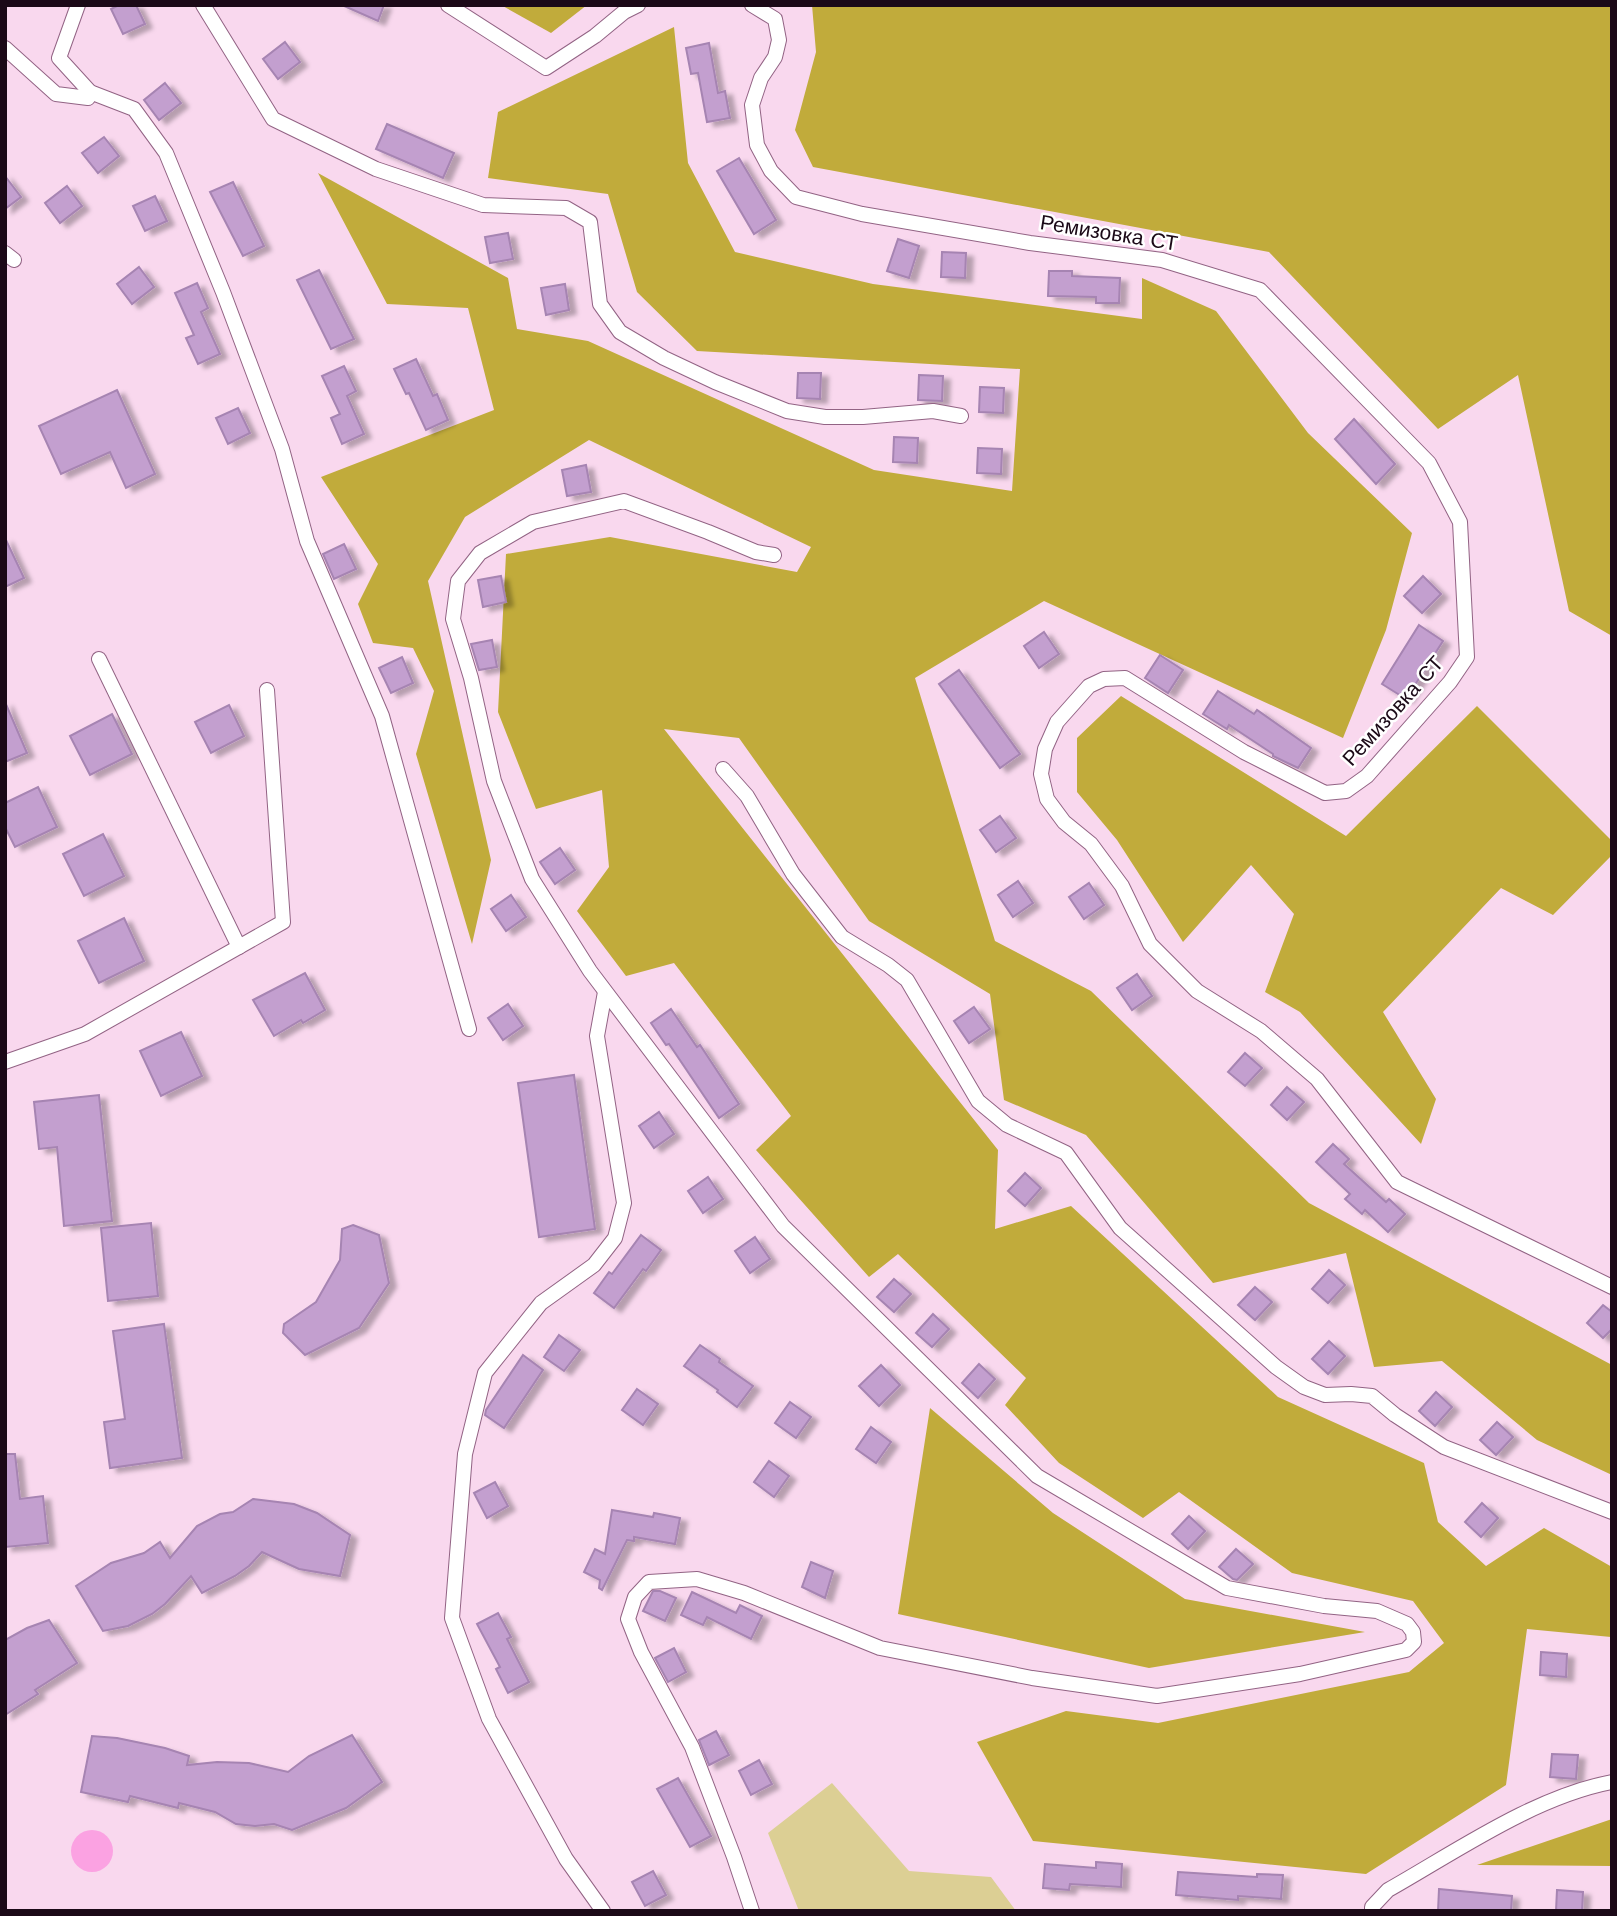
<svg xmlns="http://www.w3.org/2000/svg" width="1617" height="1916" font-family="'Work Sans',sans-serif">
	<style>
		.green { fill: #dccf94 }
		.forest { fill: #c1ab3b }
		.water { fill: #fba2e2 }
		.building { fill: #c39fcf; stroke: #a684b2; stroke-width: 2; filter: url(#shadow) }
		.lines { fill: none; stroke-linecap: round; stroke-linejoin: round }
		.minor-casing { stroke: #926384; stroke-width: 16 }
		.minor { stroke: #fff; stroke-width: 14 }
		.labels { text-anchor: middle; stroke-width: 5; stroke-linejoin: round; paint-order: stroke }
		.street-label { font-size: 21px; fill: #1b0917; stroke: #fff }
	</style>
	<defs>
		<filter id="shadow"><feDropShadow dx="7" dy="4" stdDeviation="2" flood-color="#0004"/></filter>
	</defs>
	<rect width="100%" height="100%" fill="#f9d8ee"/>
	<!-- green -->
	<polygon class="green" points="832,1783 909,1871 991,1877 1016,1911 799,1911 768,1833"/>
	<!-- forest -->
	<g class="forest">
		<polygon points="501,5 587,5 551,33"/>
		<polygon points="812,5 1612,5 1612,636 1569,611 1518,375 1438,429 1269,252 813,167 795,130 816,52"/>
		<polygon points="674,27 688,163 735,252 873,284 1142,319 1142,278 1216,311 1308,433 1412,533 1386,630 1343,738 1044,601 915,678 995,941 1091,991 1309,1203 1612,1365 1612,1475 1537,1440 1442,1361 1374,1367 1346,1253 1213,1283 1086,1135 1004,1100 990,994 869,921 739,738 664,729 998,1150 995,1229 1071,1206 1278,1397 1424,1463 1438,1522 1486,1566 1544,1528 1612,1567 1611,1637 1527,1629 1506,1785 1366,1874 1033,1841 977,1742 1066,1711 1158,1723 1409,1672 1444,1643 1413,1601 1292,1573 1179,1492 1143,1518 1059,1463 1005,1405 1026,1378 898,1254 869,1277 756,1150 791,1116 674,963 626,976 577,911 609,867 602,790 536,809 498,712 506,554 610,537 797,572 811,547 589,440 465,517 428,581 491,860 472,944 416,754 434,691 413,648 373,643 358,604 378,564 321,477 494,410 468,308 387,304 318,173 508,278 517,329 588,341 874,470 1012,491 1020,369 697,351 637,292 608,194 488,178 498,112"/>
		<polygon points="1121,696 1346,836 1477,706 1612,841 1612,855 1553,915 1501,888 1383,1012 1436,1099 1421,1144 1300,1012 1265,992 1294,914 1251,865 1183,942 1117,840 1077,792 1077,738"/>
		<polygon points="930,1408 1053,1513 1185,1599 1365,1632 1149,1668 898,1614"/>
		<polygon points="1612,1819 1612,1866 1477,1865"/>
	</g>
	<!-- water -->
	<circle class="water" cx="92" cy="1851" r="21"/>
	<!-- building -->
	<g class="building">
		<polygon points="119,5 136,5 145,24 123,34 111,9"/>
		<polygon points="342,5 384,5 378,21"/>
		<polygon points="285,42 300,62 278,79 263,59"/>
		<polygon points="709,43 718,93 725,91 730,118 707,122 698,73 691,74 686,48"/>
		<polygon points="165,83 181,103 159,120 144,100"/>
		<polygon points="387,124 454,153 443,178 376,149"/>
		<polygon points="104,137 119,156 98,173 82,153"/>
		<polygon points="739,158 776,220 754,234 717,171"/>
		<polygon points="5,176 21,197 5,209"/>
		<polygon points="233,182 264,246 243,256 210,192"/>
		<polygon points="67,186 82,206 60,223 45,203"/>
		<polygon points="155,196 167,221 145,231 133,206"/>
		<polygon points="508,233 513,259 490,263 485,237"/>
		<polygon points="898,239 919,246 909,278 887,271"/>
		<polygon points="942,252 966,253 965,278 941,277"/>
		<polygon points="139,267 154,287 132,304 117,284"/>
		<polygon points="319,270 354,339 331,349 297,280"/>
		<polygon points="1049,271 1072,271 1072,276 1120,278 1119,303 1096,303 1096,297 1048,296"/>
		<polygon points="197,283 208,308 201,312 220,354 198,364 186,338 194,335 175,293"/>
		<polygon points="565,284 569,310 546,315 541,288"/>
		<polygon points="416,359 433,396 437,394 448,420 426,430 409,393 406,394 394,369"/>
		<polygon points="344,366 356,391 347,396 364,434 342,444 331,418 340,414 322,376"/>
		<polygon points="798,373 821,373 820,399 797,398"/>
		<polygon points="919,375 943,376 942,401 918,400"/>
		<polygon points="980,387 1004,388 1003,413 979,412"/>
		<polygon points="117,390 155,474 126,488 110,452 61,474 39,426"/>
		<polygon points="238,408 250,433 228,444 216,418"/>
		<polygon points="1354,419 1395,464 1376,484 1335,439"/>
		<polygon points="894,437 918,438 917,463 893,462"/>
		<polygon points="978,448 1002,449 1001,474 977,473"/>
		<polygon points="586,465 591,492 567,496 562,470"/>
		<polygon points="5,538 24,578 5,587"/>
		<polygon points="344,544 356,569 334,579 323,554"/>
		<polygon points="501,576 506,602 483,607 478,580"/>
		<polygon points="1423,576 1441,594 1422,613 1404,596"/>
		<polygon points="1419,625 1443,641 1406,699 1382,684"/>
		<polygon points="1044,632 1059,654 1039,668 1024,646"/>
		<polygon points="492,640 497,667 479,670 471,644"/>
		<polygon points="1160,655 1183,670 1168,693 1145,678"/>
		<polygon points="402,657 413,683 391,693 379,668"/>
		<polygon points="959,670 1020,754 1000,768 939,684"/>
		<polygon points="1218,691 1254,714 1257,710 1311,748 1298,768 1273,756 1273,754 1229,725 1227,729 1203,714"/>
		<polygon points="5,702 27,753 5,762"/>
		<polygon points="229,705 244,736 211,753 195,722"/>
		<polygon points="112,714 132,754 90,775 70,736"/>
		<polygon points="38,787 57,827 15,847 5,827 5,803"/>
		<polygon points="1000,816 1016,838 996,852 980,830"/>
		<polygon points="103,834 124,876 84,896 63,854"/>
		<polygon points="560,848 575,870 555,884 540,862"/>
		<polygon points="1018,881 1033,903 1013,917 998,895"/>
		<polygon points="1089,883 1104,905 1084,919 1069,897"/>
		<polygon points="511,895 526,917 506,931 491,909"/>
		<polygon points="124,918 144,961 99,983 78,941"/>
		<polygon points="305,973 325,1010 303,1023 301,1020 274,1036 253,1000"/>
		<polygon points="1137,974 1152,996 1132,1010 1117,988"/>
		<polygon points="508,1004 523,1026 503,1040 488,1018"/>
		<polygon points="974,1007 990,1029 969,1043 954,1021"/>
		<polygon points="671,1009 697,1047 700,1045 739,1104 719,1118 669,1044 666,1045 651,1023"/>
		<polygon points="181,1032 202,1076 161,1096 140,1051"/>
		<polygon points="1245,1053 1262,1068 1245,1086 1228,1072"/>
		<polygon points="574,1075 595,1229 539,1237 518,1083"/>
		<polygon points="1287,1087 1304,1102 1287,1120 1271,1105"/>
		<polygon points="99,1095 112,1221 64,1226 57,1147 39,1149 34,1102"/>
		<polygon points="659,1112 674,1134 654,1148 639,1126"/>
		<polygon points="1333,1144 1349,1159 1344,1164 1386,1202 1389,1199 1405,1214 1388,1232 1365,1210 1362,1214 1345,1199 1350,1194 1316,1162"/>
		<polygon points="1025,1173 1041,1188 1025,1206 1008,1191"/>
		<polygon points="708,1177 723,1199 703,1213 688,1191"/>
		<polygon points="151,1223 158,1296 108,1301 101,1228"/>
		<polygon points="353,1225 379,1235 389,1283 359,1328 305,1355 283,1333 284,1324 316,1302 340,1260 342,1229"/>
		<polygon points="641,1235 661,1250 646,1271 643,1269 614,1308 594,1293 609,1272 612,1274"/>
		<polygon points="755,1237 770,1259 750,1273 735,1251"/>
		<polygon points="1329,1270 1345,1285 1328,1303 1312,1289"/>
		<polygon points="894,1279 911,1294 894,1312 877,1297"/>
		<polygon points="1255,1287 1272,1302 1255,1320 1238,1305"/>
		<polygon points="1603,1305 1612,1312 1612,1329 1603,1338 1587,1323"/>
		<polygon points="933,1314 949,1329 932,1347 916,1333"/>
		<polygon points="164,1324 182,1458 110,1468 104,1422 125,1419 113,1331"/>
		<polygon points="559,1335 580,1350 564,1371 544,1357"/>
		<polygon points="1329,1341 1345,1356 1328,1374 1312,1359"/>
		<polygon points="700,1345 720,1359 719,1362 753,1386 737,1407 717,1392 718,1390 684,1366"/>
		<polygon points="523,1355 543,1370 504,1428 485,1415 486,1410"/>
		<polygon points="979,1364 995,1379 978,1398 962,1383"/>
		<polygon points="881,1365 900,1385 879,1406 859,1386"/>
		<polygon points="637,1389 658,1404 643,1425 622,1410"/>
		<polygon points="1436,1392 1452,1407 1435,1426 1419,1411"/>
		<polygon points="790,1402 811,1417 796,1438 775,1423"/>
		<polygon points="1497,1422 1513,1437 1496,1455 1480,1440"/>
		<polygon points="871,1427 891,1442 876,1463 856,1449"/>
		<polygon points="5,1454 15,1454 20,1499 43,1496 48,1543 5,1547"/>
		<polygon points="769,1461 789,1476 774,1497 754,1482"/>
		<polygon points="495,1482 508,1506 487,1518 474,1493"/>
		<polygon points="253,1499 294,1504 317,1513 350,1535 340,1576 299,1569 262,1552 249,1566 235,1576 202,1593 191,1576 165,1604 152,1614 128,1626 103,1631 76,1586 111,1563 144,1553 160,1542 170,1558 197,1526 220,1514 233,1512"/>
		<polygon points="1482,1503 1498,1518 1481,1537 1465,1522"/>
		<polygon points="612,1510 653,1517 654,1513 680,1518 675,1544 634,1537 634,1541 627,1540 602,1590 599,1588 600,1580 584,1572 595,1549 605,1554"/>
		<polygon points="1189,1516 1205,1531 1188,1549 1172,1534"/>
		<polygon points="1236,1549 1253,1564 1237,1580 1233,1579 1219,1567"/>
		<polygon points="811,1562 833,1571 825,1598 802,1587"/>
		<polygon points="653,1591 660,1591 676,1598 665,1621 643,1611"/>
		<polygon points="692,1592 736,1613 740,1605 762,1616 751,1639 707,1617 703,1625 681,1615"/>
		<polygon points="498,1613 511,1637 507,1639 529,1682 508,1693 496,1669 500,1667 477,1624"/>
		<polygon points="49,1620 77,1663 35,1690 38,1694 5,1715 5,1640 27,1628"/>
		<polygon points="674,1648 686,1672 668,1682 655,1658"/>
		<polygon points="1541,1652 1567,1654 1566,1677 1540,1675"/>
		<polygon points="716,1731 729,1755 709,1765 699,1740"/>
		<polygon points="352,1735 382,1782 346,1808 292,1830 274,1824 255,1826 236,1824 215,1812 179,1803 178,1808 130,1796 128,1802 81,1792 92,1736 117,1738 165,1748 189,1756 187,1765 217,1762 249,1763 288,1772 309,1756"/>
		<polygon points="1552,1754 1578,1755 1576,1779 1550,1777"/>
		<polygon points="759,1760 772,1784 751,1795 739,1771"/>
		<polygon points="678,1778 711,1836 690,1847 657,1789"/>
		<polygon points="1096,1862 1122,1864 1121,1887 1070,1884 1069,1890 1043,1888 1045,1864 1096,1868"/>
		<polygon points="653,1871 666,1895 645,1906 632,1882"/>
		<polygon points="1178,1872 1257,1877 1257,1874 1283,1875 1281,1899 1238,1896 1238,1900 1176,1895"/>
		<polygon points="1439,1889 1512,1896 1511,1911 1438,1911"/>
		<polygon points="1557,1890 1583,1892 1582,1911 1556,1911"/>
	</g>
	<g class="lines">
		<defs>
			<g id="minor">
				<polyline points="78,5 59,58 90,92 134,109 166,153 223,292 282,449 307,541 382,716 469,1029"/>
				<polyline points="203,5 273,119 376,169 483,205 566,208 590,222 600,304 620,332 664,358 715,382 787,411 825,417 863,417 933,411 961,416"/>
				<polyline points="448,5 546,68 595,36 624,12 638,5"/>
				<polyline points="752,5 775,19 779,40 775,57 761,78 752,105 757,145 771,171 796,197 862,214 1030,243 1162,260 1260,290 1429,463 1460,522 1467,657 1450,682 1367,776 1346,791 1325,793 1244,752 1125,678 1104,679 1089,686 1057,722 1045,749 1041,774 1047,799 1064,822 1091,844 1122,886 1150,944 1197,991 1261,1031 1317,1079 1397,1182 1612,1287"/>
				<polyline points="5,48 56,94 88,98 90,92"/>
				<polyline points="5,253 14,260"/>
				<polyline points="99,659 239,947"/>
				<polyline points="723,769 747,796 793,874 842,937 888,965 907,980 978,1101 1007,1125 1066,1153 1120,1228 1276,1367 1304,1387 1325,1395 1351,1394 1372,1396 1395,1415 1444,1447 1612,1512"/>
				<polyline points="5,1062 85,1034 283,922 267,690"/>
				<polyline points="603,1911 566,1859 489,1719 452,1618 465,1454 485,1373 541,1303 594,1265 615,1238 624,1203 597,1036 605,992"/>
				<polyline points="752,1911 734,1857 692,1747 641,1652 628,1619 635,1597 649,1582 697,1579 744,1593 880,1648 1032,1678 1157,1696 1300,1674 1406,1650 1414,1642 1413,1632 1407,1624 1377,1611 1324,1606 1227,1588 1037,1476 783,1226 590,971 532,879 494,781 471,678 453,619 458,581 480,553 533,522 624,501 708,532 756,552 774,555"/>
				<path d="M1372,1911V1907L1388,1890C1457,1851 1534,1797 1612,1782"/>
			</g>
		</defs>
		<!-- minor casing -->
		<use href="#minor" class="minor-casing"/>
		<!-- minor -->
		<use href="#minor" class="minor"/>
	</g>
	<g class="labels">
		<!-- street labels -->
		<g class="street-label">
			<text transform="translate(1109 233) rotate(9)" y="7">Ремизовка СТ</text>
			<text transform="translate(1393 711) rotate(-48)" y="7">Ремизовка СТ</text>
		</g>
	</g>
	<!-- border -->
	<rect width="1617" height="1916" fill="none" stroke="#1b0917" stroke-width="14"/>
</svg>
